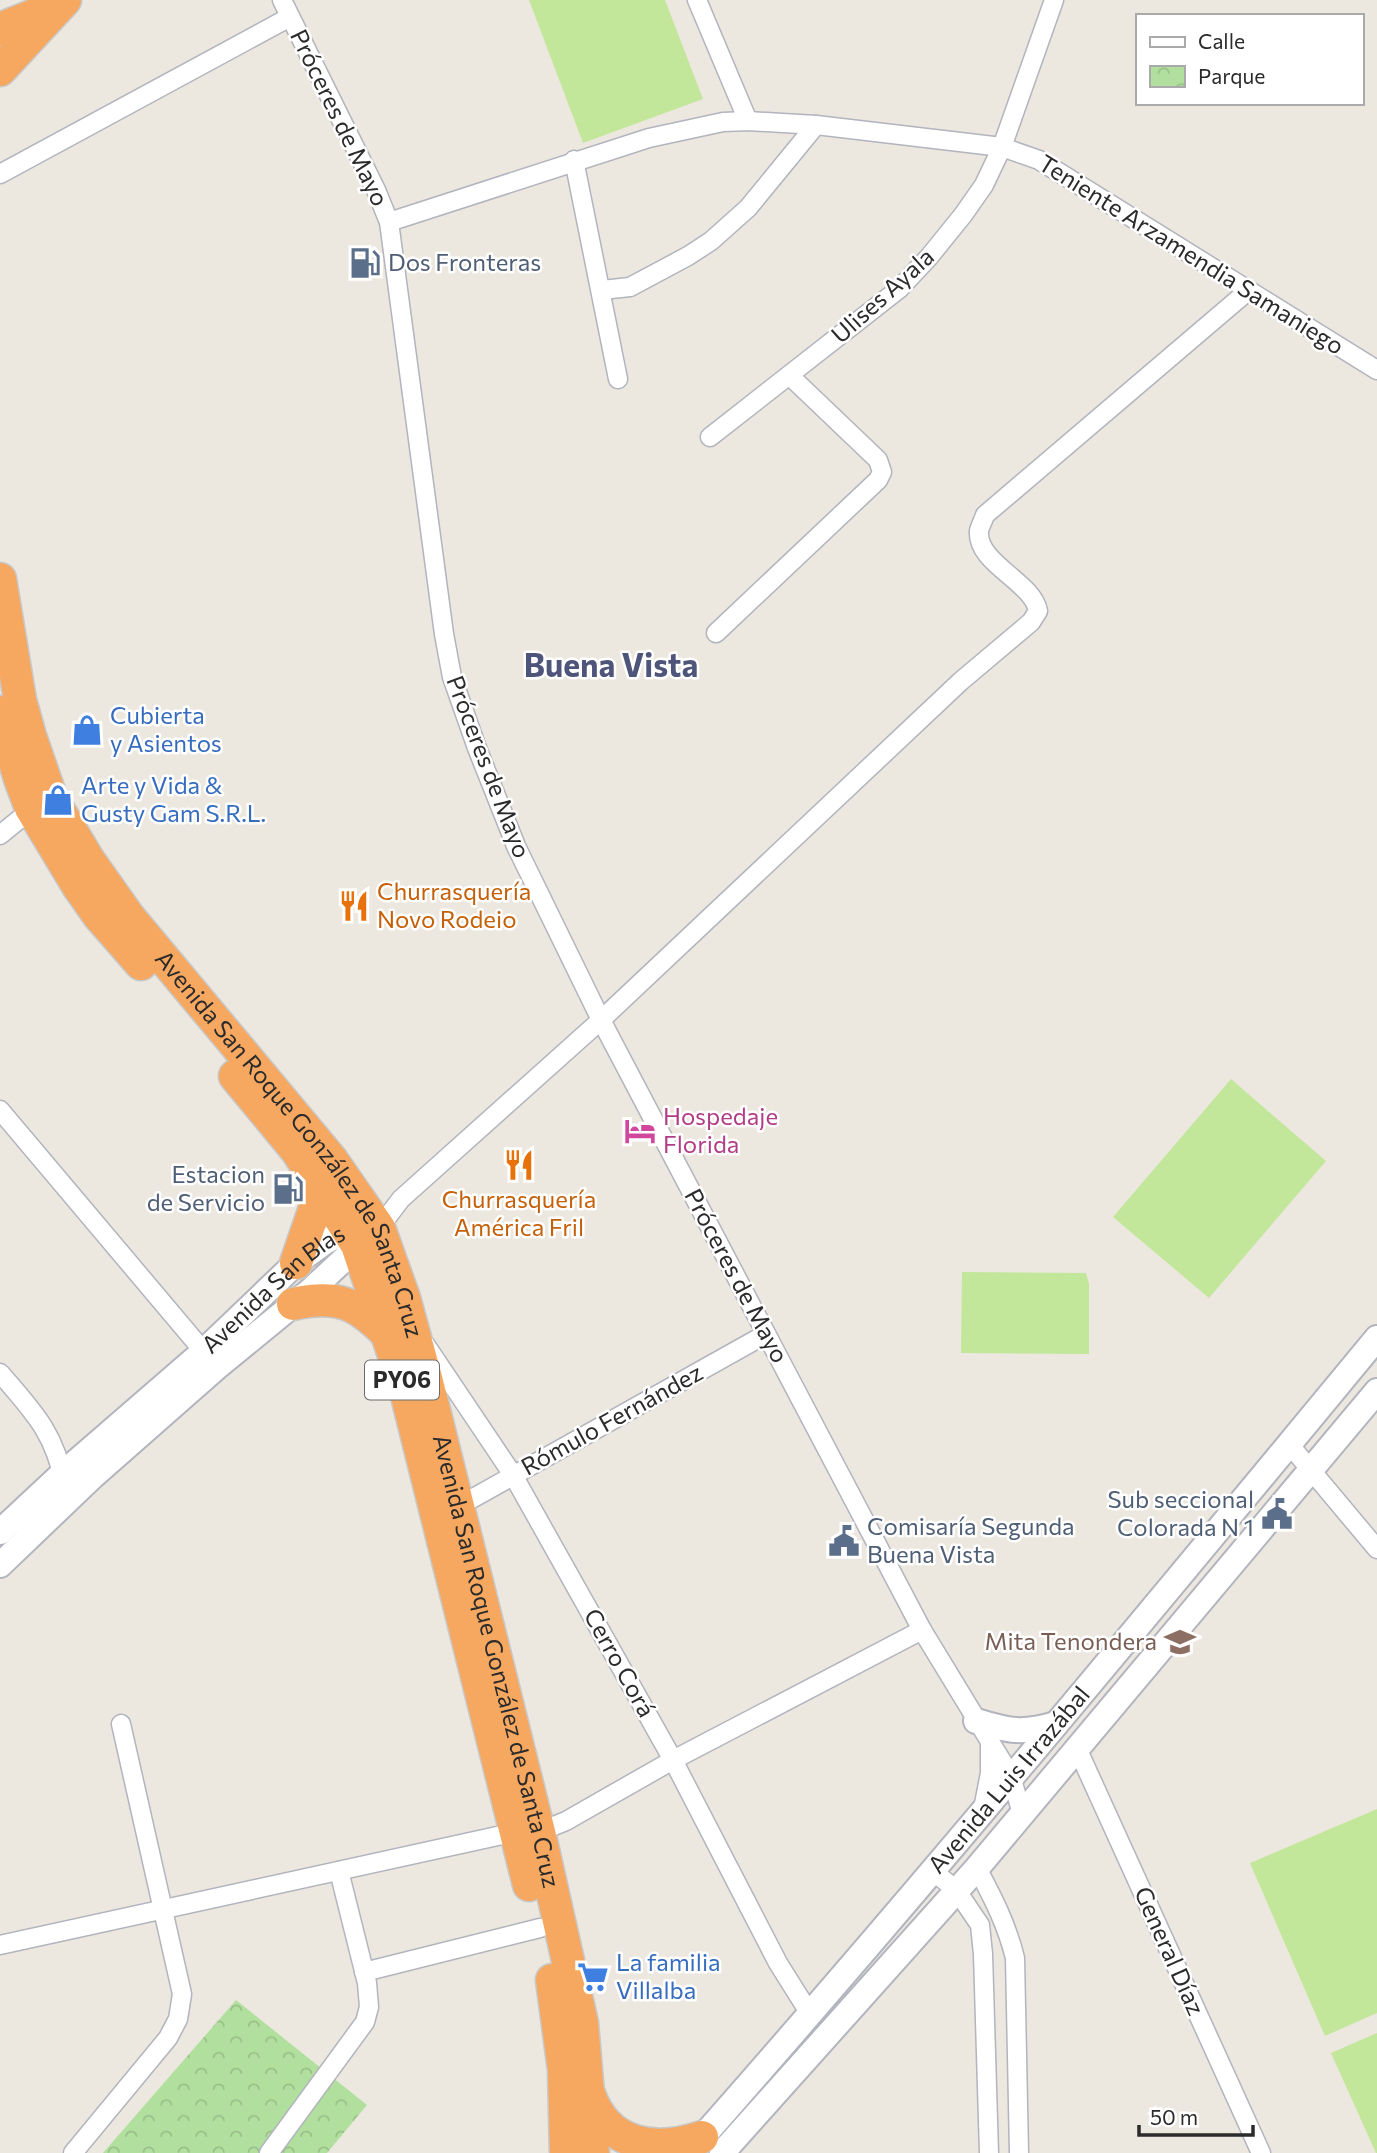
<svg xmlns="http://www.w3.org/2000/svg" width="1377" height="2153" font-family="Commissioner,sans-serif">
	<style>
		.park { fill: url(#park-crowns) }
		.pitch { fill: #c3e79a }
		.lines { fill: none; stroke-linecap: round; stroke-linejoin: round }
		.street-casing { stroke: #b2b4be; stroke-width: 21 }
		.secondary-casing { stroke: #b2b4be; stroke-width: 28 }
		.highway-casing { stroke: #c8c8c8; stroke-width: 35 }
		.street { stroke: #fff; stroke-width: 18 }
		.secondary { stroke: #fff; stroke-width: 24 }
		.highway { stroke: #f6a860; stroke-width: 32 }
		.labels { text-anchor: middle; stroke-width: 5; stroke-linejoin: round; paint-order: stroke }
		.shield { fill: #fff; stroke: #6b6b6b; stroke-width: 2 }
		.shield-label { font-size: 23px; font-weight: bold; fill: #2b2b2b }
		.street-label { font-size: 24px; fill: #2b2b2b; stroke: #fff }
		.service-label { font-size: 24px; fill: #4e5e75; stroke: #fff; text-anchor: start }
		.shop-label { font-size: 24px; fill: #366cbe; stroke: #fff; text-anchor: start }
		.food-label { font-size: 24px; fill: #c56008; stroke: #fff; text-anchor: start }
		.hotel-label { font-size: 24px; fill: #b23c85; stroke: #fff; text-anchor: start }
		.education-label { font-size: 24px; fill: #785e54; stroke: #fff; text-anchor: end }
		.district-label { font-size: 32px; font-weight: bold; fill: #4e547a; stroke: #fff }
	</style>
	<defs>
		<pattern id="park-crowns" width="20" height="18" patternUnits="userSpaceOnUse" patternTransform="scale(1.75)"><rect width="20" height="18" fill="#b1e09e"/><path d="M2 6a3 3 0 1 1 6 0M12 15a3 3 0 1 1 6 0" fill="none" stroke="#98c088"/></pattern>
	</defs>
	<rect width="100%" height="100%" fill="#ece7df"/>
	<!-- park -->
	<polygon class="park" points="236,2000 367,2105 327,2153 103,2153"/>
	<!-- pitch -->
	<g class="pitch">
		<polygon points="529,0 665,0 703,99 583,143"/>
		<polygon points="1231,1079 1326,1161 1209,1298 1113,1217"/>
		<polygon points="962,1272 1086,1273 1089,1284 1089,1354 961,1353"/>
		<polygon points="1377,1809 1377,2013 1325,2036 1250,1863"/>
		<polygon points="1377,2033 1377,2153 1376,2153 1331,2053"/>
	</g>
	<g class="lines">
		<defs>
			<g id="street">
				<polyline points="282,0 376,190 389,222 444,634 452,677 477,748 516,846 601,1020 922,1630 1011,1776 1022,1814"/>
				<polyline points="697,0 748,121"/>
				<polyline points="574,160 618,379"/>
				<polyline points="0,174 290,17"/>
				<polyline points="389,222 649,138 723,122 748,121 816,125 1002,147 1039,160 1377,370"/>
				<polyline points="602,290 630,287 688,256 711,241 748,208 816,125"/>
				<polyline points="710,437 899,289 929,257 963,215 984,185 1002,147 1054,0"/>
				<polyline points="716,633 878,480 882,472 878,460 790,376"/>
				<polyline points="0,835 38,804"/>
				<polyline points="0,1110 210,1359"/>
				<path d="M379,1228L401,1199L601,1020L961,681L1031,622L1038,611C1033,582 976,563 979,531C980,526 984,519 985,515L1249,290"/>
				<polyline points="425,1344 513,1475 673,1760 778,1963 810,2014"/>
				<path d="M0,1373C32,1410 55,1433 64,1483"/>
				<polyline points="1289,1444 1377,1549"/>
				<polyline points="459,1506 766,1334"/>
				<polyline points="1077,1748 1261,2153"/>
				<polyline points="983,1809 990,1773 990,1740"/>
				<path d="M977,1868C993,1898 1007,1925 1015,1958L1019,2153"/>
				<polyline points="932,1870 957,1891 980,1925 983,1954 989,2153"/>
				<polyline points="0,1945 516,1832 539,1832 566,1821 673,1760 922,1630"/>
				<polyline points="364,1972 540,1928"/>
				<polyline points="73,2153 168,2038 178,2019 182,1994 121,1724"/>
				<polyline points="269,2153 365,2022 369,2007 367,1983 339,1871"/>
			</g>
			<g id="secondary">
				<path id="s1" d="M0,1532L62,1474L204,1351L296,1263L325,1242L362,1221"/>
				<polyline points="0,1565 92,1477 217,1367 311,1290 368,1237"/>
				<path d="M976,1721C1009,1731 1022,1734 1056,1724"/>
				<path id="s2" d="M691,2150C926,1884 1151,1611 1377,1338"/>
				<polyline points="722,2153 977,1868 1377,1391"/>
			</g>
			<g id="highway">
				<polyline points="0,29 49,9"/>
				<polyline points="0,70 65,0"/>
				<path id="s3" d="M0,579L20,700L30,736L51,797L88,859L129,917L331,1159L379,1228L404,1298L426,1378L539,1832L582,2023L593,2153"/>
				<polyline points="0,712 20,779 31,808 78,886 99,916 141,964"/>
				<polyline points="235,1076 297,1151 357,1245 405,1388 529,1885"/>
				<polyline points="296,1263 316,1205 316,1178"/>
				<path d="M293,1304C337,1294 357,1303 388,1335"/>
				<polyline points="552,1980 564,2070 566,2153"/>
				<path d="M589,2094C607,2146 655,2153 702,2137"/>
			</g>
		</defs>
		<!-- street casing -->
		<use href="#street" class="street-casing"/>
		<!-- secondary casing -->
		<use href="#secondary" class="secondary-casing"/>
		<!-- highway casing -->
		<use href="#highway" class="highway-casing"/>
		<!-- street -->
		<use href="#street" class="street"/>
		<!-- secondary -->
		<use href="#secondary" class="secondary"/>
		<!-- highway -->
		<use href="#highway" class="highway"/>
	</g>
	<!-- icons -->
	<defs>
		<symbol id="fuel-bare" viewBox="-9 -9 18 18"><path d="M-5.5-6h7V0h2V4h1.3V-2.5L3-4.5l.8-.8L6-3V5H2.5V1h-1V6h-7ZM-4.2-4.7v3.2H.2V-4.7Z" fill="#5c6f8a" stroke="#fff" stroke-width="2.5" paint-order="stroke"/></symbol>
		<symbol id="shop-bare" viewBox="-9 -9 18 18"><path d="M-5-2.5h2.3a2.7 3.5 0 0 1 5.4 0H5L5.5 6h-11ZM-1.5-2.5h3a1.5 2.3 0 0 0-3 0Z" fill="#3f7fe0" stroke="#fff" stroke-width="2.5" paint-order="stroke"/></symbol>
		<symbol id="restaurant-bare" viewBox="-9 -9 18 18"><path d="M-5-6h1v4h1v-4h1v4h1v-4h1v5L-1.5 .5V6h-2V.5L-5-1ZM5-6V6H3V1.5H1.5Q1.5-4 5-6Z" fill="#e8710a" stroke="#fff" stroke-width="2.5" paint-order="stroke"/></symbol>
		<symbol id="hotel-bare" viewBox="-9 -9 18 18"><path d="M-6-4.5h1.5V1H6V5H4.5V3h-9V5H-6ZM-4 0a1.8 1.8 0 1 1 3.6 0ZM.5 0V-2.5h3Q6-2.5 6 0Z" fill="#d1479c" stroke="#fff" stroke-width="2.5" paint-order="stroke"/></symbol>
		<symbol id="civic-bare" viewBox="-9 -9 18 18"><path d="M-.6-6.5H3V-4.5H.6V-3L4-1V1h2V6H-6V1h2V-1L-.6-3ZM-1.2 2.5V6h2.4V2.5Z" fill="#5c6f8a" stroke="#fff" stroke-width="2.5" paint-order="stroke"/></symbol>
		<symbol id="school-bare" viewBox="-9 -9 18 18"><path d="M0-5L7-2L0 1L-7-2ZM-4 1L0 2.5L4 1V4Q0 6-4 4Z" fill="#8d6e63" stroke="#fff" stroke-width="2.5" paint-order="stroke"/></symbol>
		<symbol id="supermarket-bare" viewBox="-9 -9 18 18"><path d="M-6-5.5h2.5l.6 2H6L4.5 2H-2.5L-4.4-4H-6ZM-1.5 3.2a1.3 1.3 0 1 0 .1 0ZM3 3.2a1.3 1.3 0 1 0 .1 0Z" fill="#3f7fe0" stroke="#fff" stroke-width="2.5" paint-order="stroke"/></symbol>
	</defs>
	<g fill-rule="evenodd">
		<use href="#fuel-bare" x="343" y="241" width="44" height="44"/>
		<use href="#shop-bare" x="65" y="708" width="44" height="44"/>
		<use href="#shop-bare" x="36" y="778" width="44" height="44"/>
		<use href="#restaurant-bare" x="332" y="884" width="44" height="44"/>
		<use href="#hotel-bare" x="618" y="1109" width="44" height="44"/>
		<use href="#restaurant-bare" x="497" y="1143" width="44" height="44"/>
		<use href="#fuel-bare" x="266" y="1167" width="44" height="44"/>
		<use href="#civic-bare" x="1255" y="1492" width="44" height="44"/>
		<use href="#civic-bare" x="822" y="1519" width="44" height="44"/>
		<use href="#school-bare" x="1158" y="1620" width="44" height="44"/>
		<use href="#supermarket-bare" x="571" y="1955" width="44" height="44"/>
	</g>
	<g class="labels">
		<!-- shield labels -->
		<rect class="shield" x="365" y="1360.5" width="74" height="39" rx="5"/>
		<g class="shield-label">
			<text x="402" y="1388">PY06</text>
		</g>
		<!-- street labels -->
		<g class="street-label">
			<text transform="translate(339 118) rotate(64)" y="8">Próceres de Mayo</text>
			<text transform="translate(1191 255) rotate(32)" y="8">Teniente Arzamendia Samaniego</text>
			<text transform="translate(883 296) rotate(-42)" y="8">Ulises Ayala</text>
			<text transform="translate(488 767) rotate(69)" y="8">Próceres de Mayo</text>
			<text dy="8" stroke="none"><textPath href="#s3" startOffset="649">Avenida San Roque González de Santa Cruz</textPath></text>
			<text transform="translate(736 1276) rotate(62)" y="8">Próceres de Mayo</text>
			<text dy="8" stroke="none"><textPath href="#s1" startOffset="366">Avenida San Blas</textPath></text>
			<text transform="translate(612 1420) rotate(-29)" y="8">Rómulo Fernández</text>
			<text dy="8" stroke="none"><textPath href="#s3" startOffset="1216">Avenida San Roque González de Santa Cruz</textPath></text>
			<text transform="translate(619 1663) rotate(61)" y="8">Cerro Corá</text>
			<text dy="8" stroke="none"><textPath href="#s2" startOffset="488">Avenida Luis Irrazábal</textPath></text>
			<text transform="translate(1169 1951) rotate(66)" y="8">General Díaz</text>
		</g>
		<!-- service labels -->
		<g class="service-label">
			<text x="388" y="271">Dos Fronteras</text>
			<text x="265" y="1183" text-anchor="end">Estacion<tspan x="265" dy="28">de Servicio</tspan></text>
			<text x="1254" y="1508" text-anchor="end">Sub seccional<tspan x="1254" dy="28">Colorada N 1</tspan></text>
			<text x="867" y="1535">Comisaría Segunda<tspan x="867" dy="28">Buena Vista</tspan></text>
		</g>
		<!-- shop labels -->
		<g class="shop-label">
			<text x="110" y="724">Cubierta<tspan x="110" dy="28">y Asientos</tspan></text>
			<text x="81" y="794">Arte y Vida &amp;<tspan x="81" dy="28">Gusty Gam S.R.L.</tspan></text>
			<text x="616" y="1971">La familia<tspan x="616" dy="28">Villalba</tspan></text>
		</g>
		<!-- food labels -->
		<g class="food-label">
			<text x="377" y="900">Churrasquería<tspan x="377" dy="28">Novo Rodeio</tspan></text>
			<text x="519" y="1208" text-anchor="middle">Churrasquería<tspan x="519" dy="28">América Fril</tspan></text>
		</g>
		<!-- hotel labels -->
		<g class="hotel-label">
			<text x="663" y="1125">Hospedaje<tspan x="663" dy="28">Florida</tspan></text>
		</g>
		<!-- education labels -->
		<g class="education-label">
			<text x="1157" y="1650">Mita Tenondera</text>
		</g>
		<!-- district labels -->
		<g class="district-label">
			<text x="611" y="677">Buena Vista</text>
		</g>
	</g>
	<!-- legend -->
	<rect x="1136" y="14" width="228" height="91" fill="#ffffff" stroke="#aaaaaa" stroke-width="2"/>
	<rect x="1150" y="37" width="35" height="10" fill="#ffffff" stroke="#aaaaaa" stroke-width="2"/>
	<text x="1198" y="49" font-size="21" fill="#2b2b2b">Calle</text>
	<rect x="1150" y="66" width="35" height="21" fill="url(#park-crowns)" stroke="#aaaaaa" stroke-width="2"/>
	<text x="1198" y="84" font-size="21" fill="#2b2b2b">Parque</text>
	<!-- scale -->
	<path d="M1139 2125v10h114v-10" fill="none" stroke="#2b2b2b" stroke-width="3.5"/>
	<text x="1150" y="2125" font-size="21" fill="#2b2b2b" stroke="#ffffff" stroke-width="5" paint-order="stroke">50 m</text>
</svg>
